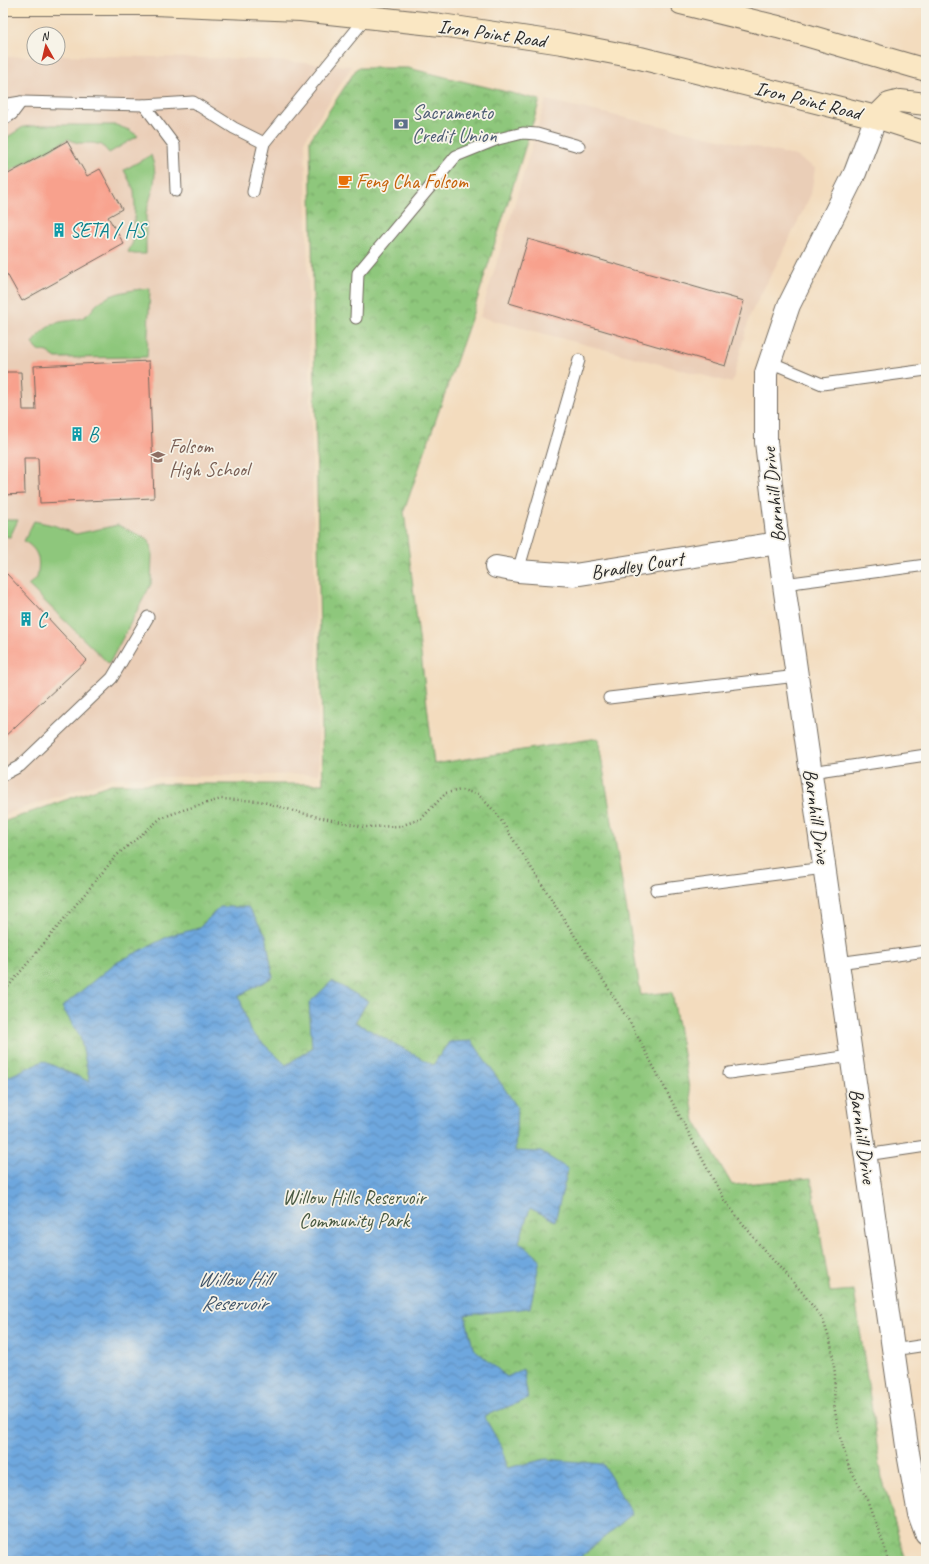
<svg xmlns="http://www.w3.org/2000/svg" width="929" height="1564" font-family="Caveat,sans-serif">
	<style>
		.built { fill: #eaceb7 }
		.grass { fill: #8ec77b; stroke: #5c7953 }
		.park { fill: url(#park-crowns); stroke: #5c7953 }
		.water { fill: url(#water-waves); stroke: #4c6984 }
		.building { fill: #f8a18d }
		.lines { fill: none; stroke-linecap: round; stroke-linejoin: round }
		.service-casing { stroke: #71695e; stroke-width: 13 }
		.minor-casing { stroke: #71695e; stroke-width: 24 }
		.secondary-casing { stroke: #71695e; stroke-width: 24 }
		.path { stroke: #71695e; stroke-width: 2.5; stroke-dasharray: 1 3; stroke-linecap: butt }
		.service { stroke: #fff; stroke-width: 11 }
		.minor { stroke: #fff; stroke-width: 22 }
		.secondary { stroke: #fae7c3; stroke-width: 22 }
		.labels { text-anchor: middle; stroke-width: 3.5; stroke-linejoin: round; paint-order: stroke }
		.street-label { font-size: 20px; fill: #2b2b2b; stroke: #f7f3e8 }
		.service-label { font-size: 20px; fill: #4e5e75; stroke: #f7f3e8; text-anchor: start }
		.food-label { font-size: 20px; fill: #c56008; stroke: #f7f3e8; text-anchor: start }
		.culture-label { font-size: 20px; fill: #0d838f; stroke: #f7f3e8; text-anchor: start }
		.education-label { font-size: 20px; fill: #785e54; stroke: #f7f3e8; text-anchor: start }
		.park-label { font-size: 20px; fill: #495a43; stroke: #f7f3e8 }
		.water-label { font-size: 21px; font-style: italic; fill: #42566a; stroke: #f7f3e8 }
	</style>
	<defs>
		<pattern id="park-crowns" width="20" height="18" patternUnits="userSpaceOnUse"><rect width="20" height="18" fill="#8ec77b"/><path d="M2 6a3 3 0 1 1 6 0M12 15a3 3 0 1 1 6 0" fill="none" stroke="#74a265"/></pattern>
		<pattern id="water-waves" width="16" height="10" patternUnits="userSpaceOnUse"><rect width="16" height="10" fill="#6ea7de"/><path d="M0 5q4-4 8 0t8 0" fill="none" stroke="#5b88b4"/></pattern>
	</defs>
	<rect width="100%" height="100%" fill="#f7f3e8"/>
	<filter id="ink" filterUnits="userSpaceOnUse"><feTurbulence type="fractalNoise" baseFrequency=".025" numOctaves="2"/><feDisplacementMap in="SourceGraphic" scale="8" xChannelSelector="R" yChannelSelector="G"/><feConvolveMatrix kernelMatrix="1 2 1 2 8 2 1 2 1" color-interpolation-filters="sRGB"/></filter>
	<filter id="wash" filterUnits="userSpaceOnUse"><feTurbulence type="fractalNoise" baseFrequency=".012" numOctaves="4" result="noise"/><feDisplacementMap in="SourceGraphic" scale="16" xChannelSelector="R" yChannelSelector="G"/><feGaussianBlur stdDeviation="0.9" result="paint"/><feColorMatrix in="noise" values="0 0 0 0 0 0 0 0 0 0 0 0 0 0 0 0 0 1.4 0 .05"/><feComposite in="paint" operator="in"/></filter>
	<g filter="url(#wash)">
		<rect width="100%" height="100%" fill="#f3dcbe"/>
		<!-- built -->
		<g class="built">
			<polygon points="58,55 247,59 352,66 305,140 319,774 112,778 3,815 3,57 34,56 34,58 58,58"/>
			<polygon points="546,100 796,156 815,168 811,194 783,252 750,315 732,383 480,317"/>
		</g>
		<!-- grass -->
		<g class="grass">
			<polygon points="43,125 116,125 129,130 138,136 109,153 102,145 93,143 78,143 68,139 3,175 3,140 23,127"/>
			<polygon points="151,155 154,165 155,174 154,185 146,213 146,254 134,254 128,252 133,242 135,207 134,190 124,170"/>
			<path d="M150,288L147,357L56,358L47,352L38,350L32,344C38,334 48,325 60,322C69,320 79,321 87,315C91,312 94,307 97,304C111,292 133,290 150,288Z"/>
			<polygon points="3,520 18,520 10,537 3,536"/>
			<path d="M34,521L53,525L76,534L118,525L149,540L152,553L151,584L109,664L28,585L37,578C40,561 40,551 24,541Z"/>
		</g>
		<!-- park -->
		<polygon class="park" points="357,68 408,68 540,100 472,316 404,511 434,764 598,738 641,995 672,992 695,1121 732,1185 811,1178 830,1292 854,1290 882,1478 906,1561 3,1561 3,822 111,784 323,784 310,140"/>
		<!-- water -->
		<polygon class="water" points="220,907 248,907 266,935 273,977 239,996 250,1031 286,1065 312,1048 309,1003 332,981 368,1001 355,1022 433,1065 449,1042 472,1041 517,1107 515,1151 541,1152 568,1169 555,1221 530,1208 519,1242 540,1259 530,1308 465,1315 473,1348 507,1377 523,1369 528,1399 484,1416 503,1450 507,1468 546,1459 603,1464 632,1514 576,1561 3,1561 3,1079 43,1061 90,1082 80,1037 62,1007 114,964 169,936 199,928"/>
		<g id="blocks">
			<!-- building -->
			<g class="building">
				<polygon points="67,141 87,176 100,169 122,209 108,217 124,244 22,301 7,274 3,277 3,177"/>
				<polygon points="528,239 744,301 725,366 509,303"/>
				<polygon points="149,361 154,498 40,503 38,458 24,458 25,494 3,495 3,372 21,372 23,410 36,410 34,366"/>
				<polygon points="7,574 87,660 3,738 3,578"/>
			</g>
		</g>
	</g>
	<g filter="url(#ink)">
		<use href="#blocks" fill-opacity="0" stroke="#71695e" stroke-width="1"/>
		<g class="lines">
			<defs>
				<g id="service">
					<polyline points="3,105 21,102 144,105 193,102 234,128 264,143"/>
					<polyline points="144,105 174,145 176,191"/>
					<polyline points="3,120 12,114 21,102"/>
					<polyline points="253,192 264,143 366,18"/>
					<polyline points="356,318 358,273 456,156 498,139 523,133 537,134 579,146"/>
					<polyline points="770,362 822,384 926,370"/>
					<polyline points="518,571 579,360"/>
					<polyline points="784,584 926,565"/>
					<polyline points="609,698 797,676"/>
					<polyline points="811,772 926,755"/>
					<polyline points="3,775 20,766 112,678 148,617"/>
					<polyline points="656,890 824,868"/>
					<polyline points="838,963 926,951"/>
					<polyline points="729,1073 851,1056"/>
					<polyline points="866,1155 926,1146"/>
					<polyline points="893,1350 926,1345"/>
				</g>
				<g id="minor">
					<polyline points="876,117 855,173 789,305 766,373 766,442 778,543 908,1453 919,1514 926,1533"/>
					<polyline points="496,567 518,571 574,575 778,543"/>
				</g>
				<g id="secondary">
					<polyline points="681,3 778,27 926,70"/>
					<polyline points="3,4 154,4 301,10 441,25 562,43 640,58 876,117 926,133"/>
					<polyline points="876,117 889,104 900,101 926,104"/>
				</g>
			</defs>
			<!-- service casing -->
			<use href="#service" class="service-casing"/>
			<!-- minor casing -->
			<use href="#minor" class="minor-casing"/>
			<!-- secondary casing -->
			<use href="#secondary" class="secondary-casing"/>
			<!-- path -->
			<polyline class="path" points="3,993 116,856 161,818 186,809 221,799 260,801 301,813 364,827 400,826 421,819 446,793 461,790 478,794 497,814 631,1024 724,1200 763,1249 802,1292 823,1320 831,1344 835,1374 834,1405 839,1434 849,1467 866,1497 884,1545 888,1561"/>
			<!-- service -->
			<use href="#service" class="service"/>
			<!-- minor -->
			<use href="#minor" class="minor"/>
			<!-- secondary -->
			<use href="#secondary" class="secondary"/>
		</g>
	</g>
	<!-- icons -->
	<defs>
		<symbol id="bank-bare" viewBox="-9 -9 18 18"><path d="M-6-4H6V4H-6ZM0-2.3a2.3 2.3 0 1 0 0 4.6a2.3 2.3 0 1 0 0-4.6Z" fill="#5c6f8a" stroke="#f7f3e8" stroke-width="2.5" paint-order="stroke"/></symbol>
		<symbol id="cafe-bare" viewBox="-9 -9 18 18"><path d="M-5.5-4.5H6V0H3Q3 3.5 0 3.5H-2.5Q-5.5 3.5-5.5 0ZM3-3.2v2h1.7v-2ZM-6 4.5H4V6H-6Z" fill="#e8710a" stroke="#f7f3e8" stroke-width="2.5" paint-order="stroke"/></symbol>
		<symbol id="building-bare" viewBox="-9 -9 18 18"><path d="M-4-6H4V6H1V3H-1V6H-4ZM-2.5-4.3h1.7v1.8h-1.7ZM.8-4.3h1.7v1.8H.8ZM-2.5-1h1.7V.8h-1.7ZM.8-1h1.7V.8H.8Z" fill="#0f9aa8" stroke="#f7f3e8" stroke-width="2.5" paint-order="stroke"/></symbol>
		<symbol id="school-bare" viewBox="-9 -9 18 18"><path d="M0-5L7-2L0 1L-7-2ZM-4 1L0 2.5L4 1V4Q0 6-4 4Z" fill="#8d6e63" stroke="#f7f3e8" stroke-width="2.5" paint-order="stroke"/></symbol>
	</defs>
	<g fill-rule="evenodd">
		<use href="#bank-bare" x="391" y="114" width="20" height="20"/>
		<use href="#cafe-bare" x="335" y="171" width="20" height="20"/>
		<use href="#building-bare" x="49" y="220" width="20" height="20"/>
		<use href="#building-bare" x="67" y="424" width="20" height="20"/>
		<use href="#school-bare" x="148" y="447" width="20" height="20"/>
		<use href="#building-bare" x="16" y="609" width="20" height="20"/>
	</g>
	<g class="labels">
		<!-- street labels -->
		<g class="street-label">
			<text transform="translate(492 33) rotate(8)" y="7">Iron Point Road</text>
			<text transform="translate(808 100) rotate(14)" y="7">Iron Point Road</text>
			<text transform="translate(773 495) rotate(-96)" y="7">Barnhill Drive</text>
			<text transform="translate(637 565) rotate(-9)" y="7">Bradley Court</text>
			<text transform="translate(817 816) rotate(82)" y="7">Barnhill Drive</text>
			<text transform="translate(863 1136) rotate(82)" y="7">Barnhill Drive</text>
		</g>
		<!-- service labels -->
		<g class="service-label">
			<text x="412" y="119">Sacramento<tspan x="412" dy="23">Credit Union</tspan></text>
		</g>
		<!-- food labels -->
		<g class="food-label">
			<text x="356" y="188">Feng Cha Folsom</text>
		</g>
		<!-- culture labels -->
		<g class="culture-label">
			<text x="70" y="237">SETA / HS</text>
			<text x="88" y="441">B</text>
			<text x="37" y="626">C</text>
		</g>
		<!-- education labels -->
		<g class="education-label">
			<text x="169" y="453">Folsom<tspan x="169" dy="23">High School</tspan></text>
		</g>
		<!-- park labels -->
		<g class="park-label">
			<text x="354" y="1204">Willow Hills Reservoir<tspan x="354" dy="23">Community Park</tspan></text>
		</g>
		<!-- water labels -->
		<g class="water-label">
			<text x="234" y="1286">Willow Hill<tspan x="234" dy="24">Reservoir</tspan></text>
		</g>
	</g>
	<!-- margin -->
	<rect width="929" height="1564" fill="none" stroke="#f7f3e8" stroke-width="16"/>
	<!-- north arrow -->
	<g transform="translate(46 46) rotate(352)"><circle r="19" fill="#f7f3e8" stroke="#a5a39c"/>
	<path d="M0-3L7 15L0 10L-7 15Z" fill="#c8321e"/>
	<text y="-6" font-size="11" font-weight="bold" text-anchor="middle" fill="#2b2b2b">N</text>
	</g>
</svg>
